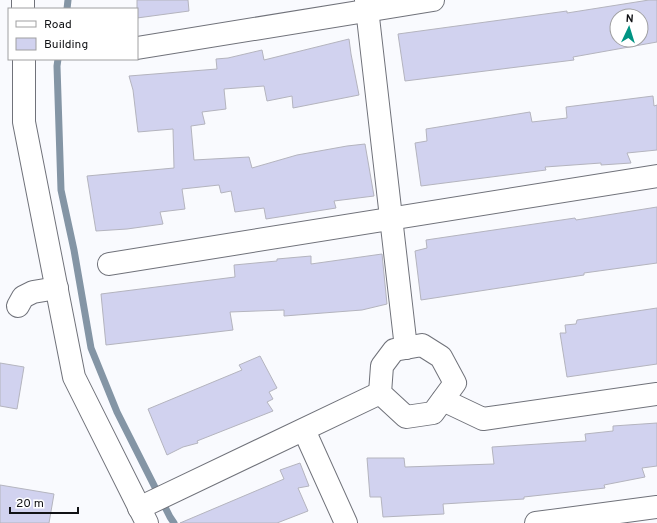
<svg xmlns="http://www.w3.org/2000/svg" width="657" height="523" font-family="Overpass,sans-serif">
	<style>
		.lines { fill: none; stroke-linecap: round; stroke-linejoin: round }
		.stream { stroke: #8495a5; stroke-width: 7 }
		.building { fill: #d1d2ef; stroke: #b4b4be; fill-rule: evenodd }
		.minor-casing { stroke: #70727a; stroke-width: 24 }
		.minor { stroke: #fff; stroke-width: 22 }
	</style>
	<rect width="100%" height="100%" fill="#f9fafe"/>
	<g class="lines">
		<!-- stream -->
		<g class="stream">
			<polyline points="67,9 68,0"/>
			<polyline points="58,59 57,66 61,190 74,250 91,348 117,412 170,517 174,523"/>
		</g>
	</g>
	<!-- building -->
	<g class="building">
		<polygon points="137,0 188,0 189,11 137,18"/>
		<path d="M649,0H657V42L573,57L574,60L405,81L398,34L567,11V13ZM617,16H641V40H617Z"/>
		<polygon points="349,39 351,54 359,95 293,108 292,96 267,101 264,86 224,89 226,109 202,112 205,124 191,126 194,160 249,157 252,168 297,155 347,146 365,144 374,196 334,201 336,208 266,219 264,208 235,212 231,191 221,193 219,185 182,189 185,209 160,212 163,224 127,229 96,231 87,176 174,168 173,129 138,132 133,90 129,76 217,69 216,59 228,58 262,50 264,60"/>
		<polygon points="653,96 654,106 657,105 657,150 627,153 631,163 601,165 601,163 545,167 546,170 421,186 415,143 427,141 426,129 530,112 532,122 567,118 566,107"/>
		<polygon points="657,207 657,263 584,273 584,275 421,300 415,251 427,248 426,240 575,218 576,220"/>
		<polygon points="382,254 387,304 362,310 284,316 284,310 230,312 233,330 106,345 101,294 235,277 234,265 277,261 277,259 311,256 311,264"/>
		<polygon points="657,308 657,364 567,377 560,333 566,333 565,325 576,324 577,320"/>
		<polygon points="260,356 277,388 269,392 273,399 267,402 273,411 197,441 198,443 183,447 167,455 148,409 242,370 239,365"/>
		<polygon points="0,363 24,367 17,409 0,406"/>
		<polygon points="657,423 657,466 642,468 645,477 604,485 605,488 524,497 524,499 443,504 444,514 383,517 381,497 370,497 367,458 404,458 405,467 494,464 492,447 586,441 585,434 613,431 613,426"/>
		<polygon points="300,463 309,486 298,488 308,511 277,523 180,523 284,479 280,470"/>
		<polygon points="0,485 54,494 49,523 0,523"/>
	</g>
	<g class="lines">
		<defs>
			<g id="minor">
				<polyline points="23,0 23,9"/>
				<polyline points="366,0 406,348"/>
				<polyline points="137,48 433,0"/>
				<polyline points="24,59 24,122 74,377 147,523"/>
				<polyline points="109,264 657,176"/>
				<polyline points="18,306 23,297 33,292 57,288"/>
				<polygon points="422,345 441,357 455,383 433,413 406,417 380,393 382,366 394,350"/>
				<polyline points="443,400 483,419 657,394"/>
				<polyline points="304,430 346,523"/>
				<polyline points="139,508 380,393"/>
				<polyline points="536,523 657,507"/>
			</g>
		</defs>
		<!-- minor casing -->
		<use href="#minor" class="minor-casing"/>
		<!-- minor -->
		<use href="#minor" class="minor"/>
	</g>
	<!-- legend -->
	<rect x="8" y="8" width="130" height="52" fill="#ffffff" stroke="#a0a0a1"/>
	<rect x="16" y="21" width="20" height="6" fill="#ffffff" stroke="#a0a0a1"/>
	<text x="44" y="28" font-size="12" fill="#111215">Road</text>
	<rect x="16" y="38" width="20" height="12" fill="#d1d2ef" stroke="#a0a0a1"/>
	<text x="44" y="48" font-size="12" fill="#111215">Building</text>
	<!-- north arrow -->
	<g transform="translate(629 28) rotate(4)"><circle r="19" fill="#ffffff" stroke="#a0a0a1"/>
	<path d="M0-3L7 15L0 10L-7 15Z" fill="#009483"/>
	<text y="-6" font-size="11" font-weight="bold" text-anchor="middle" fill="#111215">N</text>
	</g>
	<!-- scale -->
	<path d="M10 507v6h68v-6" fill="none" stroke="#111215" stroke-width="2"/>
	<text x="16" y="507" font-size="12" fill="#111215" stroke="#ffffff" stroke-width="3" paint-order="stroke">20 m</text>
</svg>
